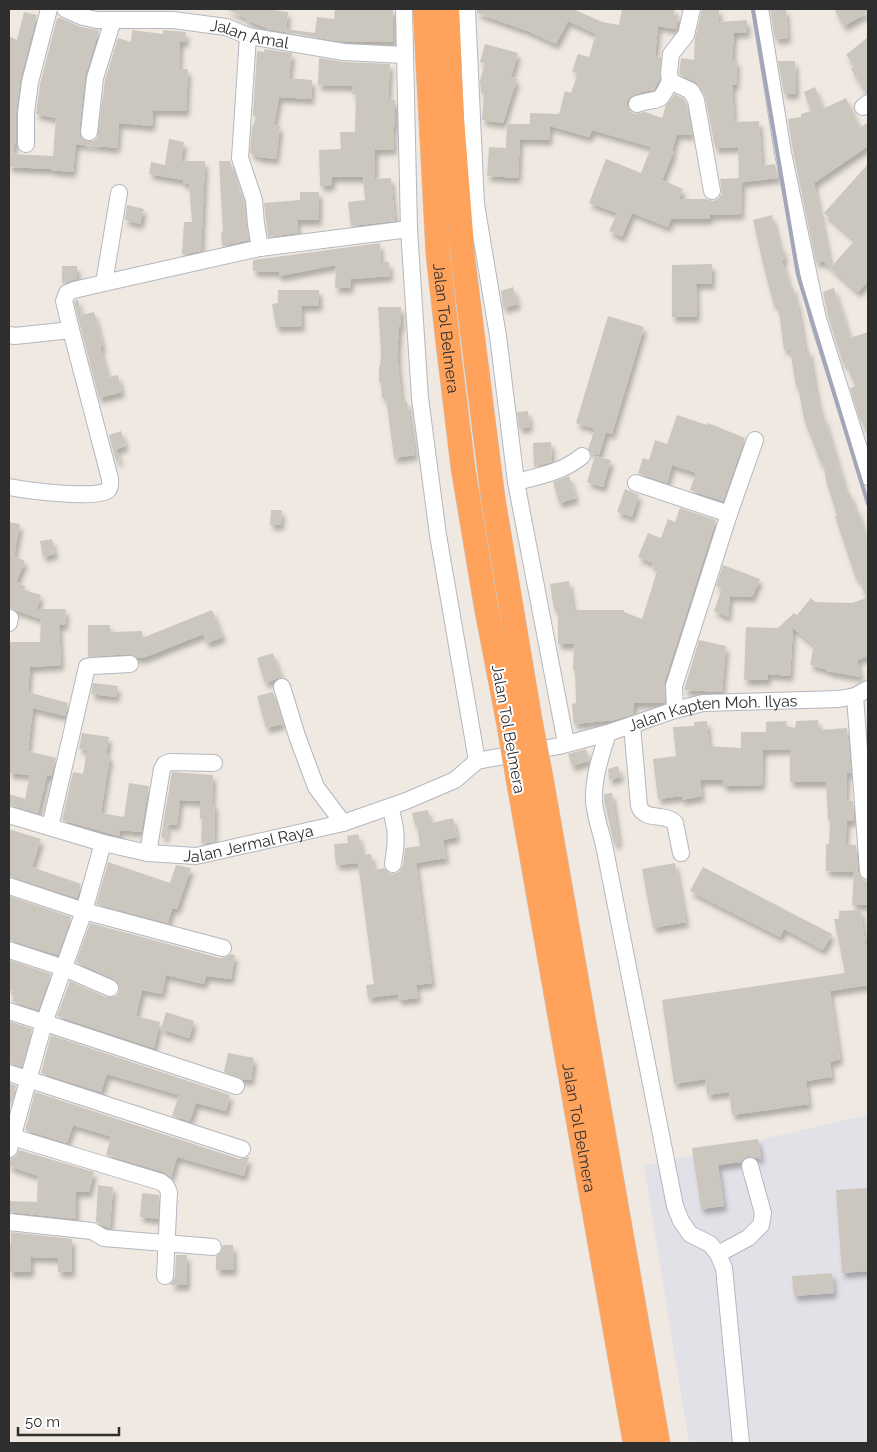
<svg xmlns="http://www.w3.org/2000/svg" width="877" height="1452" font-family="Raleway,sans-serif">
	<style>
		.industrial { fill: #e3e1e8 }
		.building { fill: #cbc7bf; filter: url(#shadow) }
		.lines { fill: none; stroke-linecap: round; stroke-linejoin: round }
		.minor-casing { stroke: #b4b7c1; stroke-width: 18 }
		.highway-casing { stroke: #c9c9c9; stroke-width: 25 }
		.minor { stroke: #fff; stroke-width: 16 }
		.highway { stroke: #ffa35c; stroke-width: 24 }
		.rail { stroke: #a3a6b8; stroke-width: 4 }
		.highway-bridge-casing { stroke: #c9c9c9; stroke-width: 25; stroke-linecap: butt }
		.highway-bridge { stroke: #ffa35c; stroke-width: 24 }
		.labels { text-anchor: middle; stroke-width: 4; stroke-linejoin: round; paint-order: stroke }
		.street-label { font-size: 16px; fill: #2e2e2e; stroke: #fff }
	</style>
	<defs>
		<filter id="shadow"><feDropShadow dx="3" dy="5.5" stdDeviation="2.5" flood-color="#0004"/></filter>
	</defs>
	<rect width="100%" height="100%" fill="#efe9e1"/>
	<!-- industrial -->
	<polygon class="industrial" points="868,1115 868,1443 689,1443 644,1166"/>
	<!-- building -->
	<g class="building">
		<polygon points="225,9 266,9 288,12 286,29 315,33 317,17 334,19 335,9 393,9 393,42 337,41 267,29 267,28 246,20 247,18"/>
		<polygon points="477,9 573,9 602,22 619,25 622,9 675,9 674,15 678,15 676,29 658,26 655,56 661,57 660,79 657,84 654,90 642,92 630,97 627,101 627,106 630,111 634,114 645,112 662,118 666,105 675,94 684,99 686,103 692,135 677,134 672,151 674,151 662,180 683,189 679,199 706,199 713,201 718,199 722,194 720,179 739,178 738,147 715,148 705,95 696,82 679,74 681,58 694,60 695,39 702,9 719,9 719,22 747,20 747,32 734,33 732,60 737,60 736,85 732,85 734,122 759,121 762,166 775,164 778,178 742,182 741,214 710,215 710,219 671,219 668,227 632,213 622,237 609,231 617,213 589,203 606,159 641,173 651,147 592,130 589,137 550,126 549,140 520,139 518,178 487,176 489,147 506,148 507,124 530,124 530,113 559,114 565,91 571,93 578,73 572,72 578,54 589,57 596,34 568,21 556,44 528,31 477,13"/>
		<polygon points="770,9 786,9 788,38 775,39"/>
		<polygon points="834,9 868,9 868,12 844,26"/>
		<polygon points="24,12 37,15 20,81 16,113 16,141 11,154 53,156 56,118 36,114 40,84 57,18 61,18 81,27 99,30 85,77 79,131 80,136 84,140 93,141 97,138 105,80 118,38 131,42 132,30 163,34 163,30 186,32 185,42 180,42 179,69 188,69 186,111 153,110 152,126 119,123 117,148 76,144 73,172 51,170 51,169 9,167 9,36 17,40"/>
		<polygon points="868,37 868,93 866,93 851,69 855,67 846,55"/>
		<polygon points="485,44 518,53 511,77 517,79 503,123 482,120 484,94 481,93 480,80 485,64 480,62"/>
		<polygon points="264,49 292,53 289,78 312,80 311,99 279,97 274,125 280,126 276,159 259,157 250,153 252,127 257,117 253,116 257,51 264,52"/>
		<polygon points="319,58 344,62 390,64 388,99 395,100 395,127 393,127 394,149 375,150 375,179 391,178 395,221 351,226 348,202 365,200 363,177 332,177 332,185 320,186 319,150 341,149 340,132 355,132 356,94 352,94 353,86 318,85"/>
		<polygon points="778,61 795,61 796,94 784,94"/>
		<polygon points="815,87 823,109 846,98 860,128 868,122 868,146 814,183 831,267 855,240 824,213 868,164 868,281 858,292 823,261 816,263 793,151 788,119 801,117 801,114 811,111 804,92"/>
		<polygon points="169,139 184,142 181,161 205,161 201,251 186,254 182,254 184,222 192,222 189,184 183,184 183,180 149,174 151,162 165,165"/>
		<polygon points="219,161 230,161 237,185 238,185 244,202 249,240 222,246 221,232 223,232"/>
		<polygon points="300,192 319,192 319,220 297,220 298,233 268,237 264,203 300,200"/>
		<polygon points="127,205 144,209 140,224 125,220"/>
		<polygon points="772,215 780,247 782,247 785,259 782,260 790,288 793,287 796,302 797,301 805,350 809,350 815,388 822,418 824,417 847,494 850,493 855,510 857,509 868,544 868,656 857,660 861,677 827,671 828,670 810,665 814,645 793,628 790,676 768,674 768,680 744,680 746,627 778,628 794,613 797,615 811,598 815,602 852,603 866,598 859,578 856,579 835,516 837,515 827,484 823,463 821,464 804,419 798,386 796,387 790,349 784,350 778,305 774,306 763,264 753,220"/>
		<polygon points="380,243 381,262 389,262 390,276 351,279 350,288 335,288 336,265 279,276 279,272 253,271 253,260"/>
		<polygon points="712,264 712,284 696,284 697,317 672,317 672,265"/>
		<polygon points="62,266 77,266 77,279 62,283"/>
		<polygon points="513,287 518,304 503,308 501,291"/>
		<polygon points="834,288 850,338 868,332 868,436 858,414 850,388 855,386 846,363 843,364 828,316 823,292"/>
		<polygon points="278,290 319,290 319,306 301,306 302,326 276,327 272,304 278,303"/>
		<polygon points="78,299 81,315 94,312 103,346 100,347 108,377 118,375 122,392 99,398 74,302"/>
		<polygon points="378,307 401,307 401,327 399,327 399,340 398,340 398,365 402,402 407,401 415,455 394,458 386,398 382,398 381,382 379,383 379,366 380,366 381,352"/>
		<polygon points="608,316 644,327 612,434 606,432 599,455 591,453 588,449 595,429 576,423"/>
		<polygon points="528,411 530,427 519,428 517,412"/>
		<polygon points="677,415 707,425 708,423 745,438 723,501 690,490 696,473 672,465 667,483 638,473 643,458 649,460 655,440 667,444"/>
		<polygon points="121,431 126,446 116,449 120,460 116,461 109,435"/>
		<polygon points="551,442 552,462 534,467 533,443"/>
		<polygon points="595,456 611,460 603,487 587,482"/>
		<polygon points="569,476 576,498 559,503 553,482"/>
		<polygon points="625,489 639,495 632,517 617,512"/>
		<polygon points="680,508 716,520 664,683 665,703 634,703 634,714 614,720 574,724 572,704 576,703 575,670 573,670 574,644 558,644 558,609 554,609 550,584 569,581 573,610 624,610 624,612 642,619 658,568 652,567 653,563 638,557 648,533 661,538 668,519 675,522"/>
		<polygon points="271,510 282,510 281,525 270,525"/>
		<polygon points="9,522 20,524 14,556 25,561 16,582 25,586 24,590 41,595 37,609 66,609 65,625 59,625 61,665 30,667 28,692 68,703 65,716 33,708 28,751 56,758 51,776 47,775 38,813 9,805 9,794 25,799 30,775 9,773 10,642 40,642 41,619 9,608"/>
		<polygon points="52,539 55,554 43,557 40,541"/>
		<polygon points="723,565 760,579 752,597 730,596 728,617 714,611 722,588 716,586"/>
		<polygon points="212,610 223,637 207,643 203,634 143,658 138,658 129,654 88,657 88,625 110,625 110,632 142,631 142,638"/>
		<polygon points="699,640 726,646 722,692 684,690"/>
		<polygon points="273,653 281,677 265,683 257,658"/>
		<polygon points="93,683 118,686 116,697 91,694"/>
		<polygon points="273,692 283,724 266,728 257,696"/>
		<polygon points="818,720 819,730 847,728 851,773 847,773 846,800 853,801 854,821 847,821 845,845 856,845 858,872 863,880 868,881 868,905 852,905 854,872 826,871 826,844 829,844 830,820 828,820 826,782 790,782 790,749 763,750 762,785 723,786 723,780 700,780 702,796 682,800 682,796 658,799 653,759 676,756 673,727 694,726 694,722 707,721 709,746 741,748 741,732 766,732 766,722 787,721 786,726 795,728 796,721"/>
		<polygon points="82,733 109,737 106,755 110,756 101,813 124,817 129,783 149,786 141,832 120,830 119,836 62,820 73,772 83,774 87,750 79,749"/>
		<polygon points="586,749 589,761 572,766 568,754"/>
		<polygon points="618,766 621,777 609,780 608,769"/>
		<polygon points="172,772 213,775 212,804 215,804 214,842 201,843 202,819 200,819 200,801 180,800 177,825 167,824 166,837 161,837"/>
		<polygon points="612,793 619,843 614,844 604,800 604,794"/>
		<polygon points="428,810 431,823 453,818 457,837 443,840 446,858 416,863 432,983 416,985 418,998 398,1000 398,994 368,998 366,985 374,984 358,863 336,865 334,844 348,843 347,836 358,834 363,855 371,854 374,870 384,868 391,874 396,873 400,871 403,866 405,848 420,846 417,825 415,825 412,813"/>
		<polygon points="9,829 41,839 32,867 81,884 77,898 9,876"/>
		<polygon points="108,862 170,883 176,865 191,868 177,909 172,908 168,923 96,904"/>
		<polygon points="675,863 686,922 653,928 642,869"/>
		<polygon points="703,867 832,934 823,950 784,929 780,937 690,891"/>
		<polygon points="9,896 71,917 58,955 9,940"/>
		<polygon points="861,910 865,944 867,944 868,985 830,991 840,1059 830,1062 832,1077 806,1081 809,1104 732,1115 729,1092 707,1095 705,1079 674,1084 662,1000 845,973 834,919 839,919 839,911"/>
		<polygon points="90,923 220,958 226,957 231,954 235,955 231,979 206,976 204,984 166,975 162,994 142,990 136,1016 160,1022 154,1048 57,1016 70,981 106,997 116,996 119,992 118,982 114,979 76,962"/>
		<polygon points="9,960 51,974 38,1010 12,1001 15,992 9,990"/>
		<polygon points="166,1012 194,1021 189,1038 161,1029"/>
		<polygon points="9,1021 32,1029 22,1067 9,1063"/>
		<polygon points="51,1035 230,1095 226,1111 196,1103 190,1121 172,1116 179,1095 107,1074 101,1092 41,1073"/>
		<polygon points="228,1053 254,1058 251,1080 242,1079 224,1072"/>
		<polygon points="9,1083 16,1086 11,1103 9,1102"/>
		<polygon points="35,1092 239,1159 249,1157 244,1176 177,1157 171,1177 164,1172 106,1155 111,1137 109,1136 73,1125 67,1143 25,1130"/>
		<polygon points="758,1139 761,1159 748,1156 741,1162 718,1165 724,1206 701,1209 692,1148"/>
		<polygon points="19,1150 94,1172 89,1192 76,1192 76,1219 9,1212 9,1201 37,1202 38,1176 9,1166 9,1159 16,1156"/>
		<polygon points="98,1185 113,1187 110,1228 96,1222"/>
		<polygon points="868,1188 868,1271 842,1273 836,1190"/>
		<polygon points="142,1193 159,1195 158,1219 140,1217"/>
		<polygon points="11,1232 72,1239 72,1272 58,1272 58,1258 31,1257 31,1272 9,1272 9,1243 11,1244"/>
		<polygon points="223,1245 233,1245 234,1270 216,1270 216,1256 221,1252"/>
		<polygon points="176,1255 187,1255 187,1285 170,1285 175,1277"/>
		<polygon points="832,1273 834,1293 794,1296 792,1276"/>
	</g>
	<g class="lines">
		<defs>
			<g id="minor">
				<path id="s1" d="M65,9L83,17L97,20H173L226,27L248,36L344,52L404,55"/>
				<polyline points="404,9 409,229 420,398 438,535 477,761"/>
				<polyline points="467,9 476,204 498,336 516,482 566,743"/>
				<polyline points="692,9 686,35 671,54 669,73 670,81 691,91 696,100 712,191"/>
				<polyline points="760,9 783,153 818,319 868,477"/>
				<polyline points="248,36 240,158 254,200 256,224 260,248"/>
				<path d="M637,104C660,96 658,107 670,81"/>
				<polyline points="863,107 868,103"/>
				<polyline points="89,132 95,78 113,20"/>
				<polyline points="26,144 26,113 30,82 49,9"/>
				<polyline points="119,193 104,283 260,248 409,229"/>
				<polyline points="71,330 64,301 67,293 74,290 104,283"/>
				<path d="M9,335L15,336L71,330L110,479C110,483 111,487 108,490C98,500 24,490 9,487"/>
				<path d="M516,482C540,476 563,472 582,456"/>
				<polyline points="636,483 729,514"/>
				<polyline points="9,623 10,618"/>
				<polyline points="282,687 297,736 316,787 343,823"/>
				<polyline points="855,696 868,871"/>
				<polyline points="675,710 674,686 729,514 755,440"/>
				<path d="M632,725L639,806C645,822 664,812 675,823L681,853"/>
				<path d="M608,733C601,755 593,778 594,801C595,817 602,834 605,850L675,1206L681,1221L690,1234L710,1244L718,1254L724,1268L741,1443"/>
				<path d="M390,807C397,830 397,840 393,864"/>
				<path id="s2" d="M9,815L103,843L148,853L196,856L343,823L406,801L455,780L477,761L559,746L608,733L675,710L703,703L839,699L855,696L868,689"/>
				<polyline points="50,827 87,667 93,666 130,664"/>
				<polyline points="148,853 162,769 165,764 170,762 214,763"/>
				<polyline points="9,886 84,911 223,948"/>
				<polyline points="9,950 64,968 110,988"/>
				<polyline points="9,1011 236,1086"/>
				<polyline points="9,1073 242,1149"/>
				<polyline points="9,1136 161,1182 166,1186 169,1192 165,1276"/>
				<polyline points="9,1149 44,1023 84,911 103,843"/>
				<polyline points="9,1222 92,1231 104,1238 213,1247"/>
				<polyline points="718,1254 748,1238 761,1225 763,1213 750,1166"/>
			</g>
			<g id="highway">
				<path id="s3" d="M425,9L438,255L448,344L463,468L486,606L509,726"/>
				<polyline points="447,9 452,119 463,259 493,498 531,725"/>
				<polyline points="541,777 658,1443"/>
				<path id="s4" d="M518,779L635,1443"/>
			</g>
		</defs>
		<!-- minor casing -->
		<use href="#minor" class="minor-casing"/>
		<!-- highway casing -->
		<use href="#highway" class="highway-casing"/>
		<!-- minor -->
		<use href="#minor" class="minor"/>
		<!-- highway -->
		<use href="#highway" class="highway"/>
		<!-- rail -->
		<polyline class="rail" points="753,9 798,275 868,504"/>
		<defs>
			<g id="highway-bridge">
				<polyline points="531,725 541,777"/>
				<polyline points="509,726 518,779"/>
			</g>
		</defs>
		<!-- highway-bridge casing -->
		<use href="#highway-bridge" class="highway-bridge-casing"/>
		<!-- highway-bridge -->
		<use href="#highway-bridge" class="highway-bridge"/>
	</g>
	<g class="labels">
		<!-- street labels -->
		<g class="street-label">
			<text dy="6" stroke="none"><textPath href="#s1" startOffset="188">Jalan Amal</textPath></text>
			<text dy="6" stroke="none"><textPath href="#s3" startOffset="320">Jalan Tol Belmera</textPath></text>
			<text dy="6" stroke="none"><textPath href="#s2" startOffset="734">Jalan Kapten Moh. Ilyas</textPath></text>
			<text transform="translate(509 729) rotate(80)" y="6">Jalan Tol Belmera</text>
			<text dy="6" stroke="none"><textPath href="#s2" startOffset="246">Jalan Jermal Raya</textPath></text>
			<text dy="6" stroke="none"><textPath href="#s4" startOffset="354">Jalan Tol Belmera</textPath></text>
		</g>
	</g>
	<!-- border -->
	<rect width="877" height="1452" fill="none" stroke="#2e2e2e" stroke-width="20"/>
	<!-- scale -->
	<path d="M18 1427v8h101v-8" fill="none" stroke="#2e2e2e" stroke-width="2.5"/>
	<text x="25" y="1427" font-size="15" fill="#2e2e2e" stroke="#ffffff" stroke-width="4" paint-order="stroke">50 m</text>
</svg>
